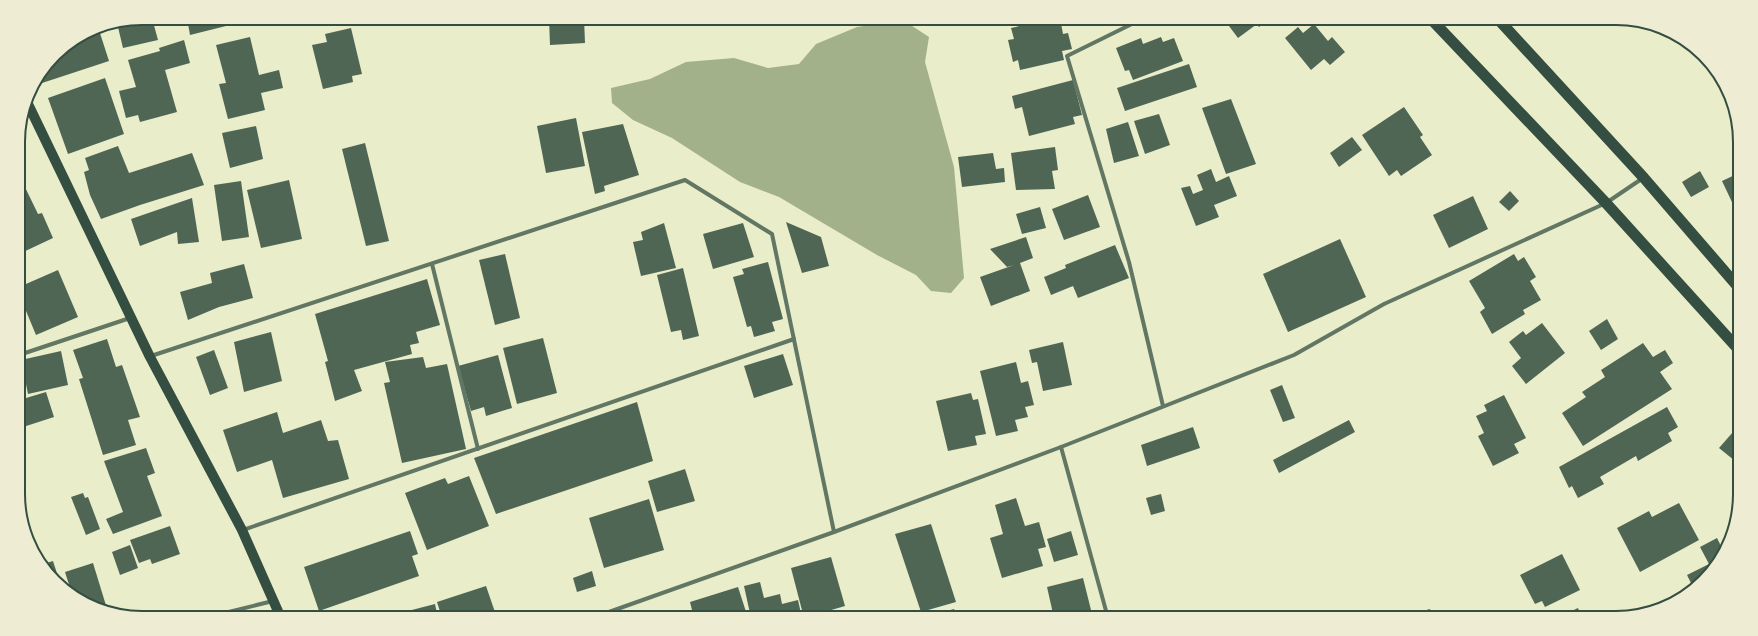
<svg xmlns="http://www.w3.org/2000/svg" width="1758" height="636" font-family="Quicksand,sans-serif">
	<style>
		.water { fill: #a3b18a }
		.building { fill: #4f6655 }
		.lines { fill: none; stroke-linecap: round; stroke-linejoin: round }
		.minor { stroke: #617663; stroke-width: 4 }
		.primary { stroke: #344e41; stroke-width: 10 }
		.trunk { stroke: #344e41; stroke-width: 11 }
		.rim { fill: none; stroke: #344e41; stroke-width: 2 }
	</style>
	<rect width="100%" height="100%" fill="#e9edc9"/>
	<!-- water -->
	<polygon class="water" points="903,20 929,37 925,62 954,167 964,278 951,293 931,291 916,275 877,255 779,197 740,182 672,138 633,120 612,103 611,88 650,79 686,62 734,58 768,68 799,64 816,44 857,27"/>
	<!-- building -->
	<g class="building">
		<polygon points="142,18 152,18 158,40 123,48 117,23"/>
		<polygon points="187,18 228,18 230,25 190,35"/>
		<polygon points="549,18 584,18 585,43 550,45"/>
		<polygon points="1004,18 1025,18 1026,19 1005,24"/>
		<polygon points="1055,18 1060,18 1063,34 1068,33 1072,49 1062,51 1064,60 1020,70 1018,60 1013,62 1008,40 1014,39 1011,28"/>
		<polygon points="1223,18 1271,18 1259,27 1257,24 1238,38"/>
		<polygon points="1314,24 1328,41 1332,37 1345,52 1330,65 1324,59 1311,70 1285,38 1298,27 1303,33"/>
		<polygon points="95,27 98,27 109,61 36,85 35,82 60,49"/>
		<polygon points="351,28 362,74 352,76 353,82 323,89 312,45 327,42 325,34"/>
		<polygon points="250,37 259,75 279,70 283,88 261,93 265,110 228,119 219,84 226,83 216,45"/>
		<polygon points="1161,37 1163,42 1174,38 1183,61 1133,80 1129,70 1125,71 1116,48 1141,38 1143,44"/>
		<polygon points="184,40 190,63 165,70 177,112 140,122 138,115 126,118 119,91 136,87 128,60 160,51 159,48"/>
		<polygon points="1189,64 1197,87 1125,111 1117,88"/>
		<polygon points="105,78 124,134 68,154 48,98"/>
		<polygon points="1073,80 1082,115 1073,117 1075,124 1029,136 1022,107 1015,109 1012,96"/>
		<polygon points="1231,99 1256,164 1226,174 1202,108"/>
		<polygon points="1404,107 1423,135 1420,137 1432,155 1401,176 1397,170 1389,176 1362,135"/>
		<polygon points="1159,114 1170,145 1145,154 1134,121"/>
		<polygon points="576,118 585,166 546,173 537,126"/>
		<polygon points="1128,122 1139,156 1114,163 1106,129"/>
		<polygon points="623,124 639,175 604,186 605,191 595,194 582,132"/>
		<polygon points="256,126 263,159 230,168 222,133"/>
		<polygon points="1352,137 1362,150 1339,167 1330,153"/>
		<polygon points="365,143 389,241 366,246 342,149"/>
		<polygon points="118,146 129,173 192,153 204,185 140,205 101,219 90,195 84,172 89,170 85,158"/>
		<polygon points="1055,147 1058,170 1052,171 1055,189 1016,190 1011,153"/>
		<polygon points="993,153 996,169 1004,168 1005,182 962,187 958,157"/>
		<polygon points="1211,169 1216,182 1229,176 1237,196 1214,205 1219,217 1196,226 1181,188 1190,186 1193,194 1203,190 1197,175"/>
		<polygon points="1700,171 1709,187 1691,197 1682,182"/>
		<polygon points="1739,173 1739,217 1722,181"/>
		<polygon points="289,180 302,239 261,248 247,190"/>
		<polygon points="22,181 38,214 42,213 53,238 19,254 19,182"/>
		<polygon points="241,181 249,237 222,241 214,185"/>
		<polygon points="1510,191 1519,201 1509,211 1499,202"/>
		<polygon points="1088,195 1100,227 1064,240 1052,209"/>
		<polygon points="1473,196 1488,229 1449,248 1433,215"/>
		<polygon points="192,198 199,242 178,244 177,232 140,246 131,219"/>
		<polygon points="1040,207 1046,228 1022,234 1016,214"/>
		<polygon points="786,222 821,237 829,266 802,273"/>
		<polygon points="664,223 676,268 641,276 633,242 643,240 641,232"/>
		<polygon points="743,223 754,257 713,269 703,234"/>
		<polygon points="1026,237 1033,258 1020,263 1030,291 991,306 980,277 1014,265 1007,267 990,249"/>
		<polygon points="1340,239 1366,297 1288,332 1263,274"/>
		<polygon points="1115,245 1129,278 1078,298 1073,286 1051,295 1044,277 1066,268 1065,265"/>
		<polygon points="505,254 520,318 495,325 479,260"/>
		<polygon points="1514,254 1518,261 1524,257 1536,277 1530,281 1541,300 1523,310 1525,314 1492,334 1480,312 1485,308 1469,281"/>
		<polygon points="768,262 783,319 772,322 775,331 754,337 751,326 747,327 733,277 744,274 742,269"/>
		<polygon points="244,264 253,298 219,307 188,320 180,292 212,283 210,273"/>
		<polygon points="683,268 699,336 683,340 681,330 671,332 657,275"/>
		<polygon points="58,270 78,317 36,335 19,294 19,287"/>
		<polygon points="427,279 440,325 416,332 419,343 410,345 412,354 354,370 362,391 335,401 325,362 328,361 315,314"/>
		<polygon points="1607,319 1618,339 1601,350 1589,331"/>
		<polygon points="1542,323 1565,353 1526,384 1512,366 1521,358 1509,342 1523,331 1526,335"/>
		<polygon points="271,332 282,381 244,392 234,342"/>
		<polygon points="543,338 557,393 517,404 503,348"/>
		<polygon points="107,339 116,367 122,365 140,417 128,420 136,445 103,455 79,379 83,378 73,350"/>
		<polygon points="1063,342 1072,385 1043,391 1037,362 1032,363 1029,350"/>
		<polygon points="1643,343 1653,357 1665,350 1673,363 1660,372 1672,389 1583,446 1562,413 1586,397 1582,392 1605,377 1601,370"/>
		<polygon points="214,350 228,388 210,395 196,357"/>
		<polygon points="61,351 68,385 28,394 21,360"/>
		<polygon points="783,354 793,385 754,398 744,366"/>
		<polygon points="498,355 512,408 486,416 484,407 471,411 458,366"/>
		<polygon points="423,357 426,368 447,364 466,449 402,463 384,383 390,382 385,362"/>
		<polygon points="1016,362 1021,383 1028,381 1034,405 1025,407 1028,417 1015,420 1018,431 996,436 980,371"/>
		<polygon points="20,365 26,383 20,385"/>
		<polygon points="1282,385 1295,418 1283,422 1270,390"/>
		<polygon points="46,392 54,417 20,428 20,395 24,393 26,398"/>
		<polygon points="971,393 973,400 978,399 986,434 975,436 977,445 948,451 936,401"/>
		<polygon points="1504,395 1526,438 1514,444 1519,453 1493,466 1478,436 1484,433 1476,416 1487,411 1484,405"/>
		<polygon points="637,402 653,461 496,514 474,458"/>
		<polygon points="1667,407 1678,427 1668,433 1672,441 1638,461 1636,456 1600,477 1604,484 1578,498 1572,486 1569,488 1559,467"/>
		<polygon points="277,412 283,433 321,420 328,441 338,440 349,479 283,498 272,460 237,472 223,430"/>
		<polygon points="1349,420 1355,432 1279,473 1273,460"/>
		<polygon points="1740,424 1740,465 1719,448"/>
		<polygon points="1193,427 1200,448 1147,466 1141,445"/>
		<polygon points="146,448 155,473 147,476 162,516 113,534 106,519 123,512 104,461"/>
		<polygon points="685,469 695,501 657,512 648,481"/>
		<polygon points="469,476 489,526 427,550 405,493 445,478 448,484"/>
		<polygon points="83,493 85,498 88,497 100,529 86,535 71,497"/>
		<polygon points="1161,494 1165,511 1151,515 1146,498"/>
		<polygon points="1016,498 1025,526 1039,522 1046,547 1038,549 1043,566 1002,578 990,538 1003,534 995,505"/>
		<polygon points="649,499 664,550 604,568 589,518"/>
		<polygon points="1679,503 1699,540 1640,572 1617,528 1649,511 1652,517"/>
		<polygon points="931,524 956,602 921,612 895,534"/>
		<polygon points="170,526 180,554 152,564 150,559 139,563 130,540"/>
		<polygon points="410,531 418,554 412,556 419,576 319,611 304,567"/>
		<polygon points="1071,531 1078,555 1054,562 1047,539"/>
		<polygon points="1717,538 1724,552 1718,559 1719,561 1714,569 1694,589 1687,575 1709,564 1700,547"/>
		<polygon points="130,545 138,568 120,575 112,552"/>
		<polygon points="1562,554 1580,590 1545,607 1542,601 1535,604 1520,575"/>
		<polygon points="831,557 845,606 804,618 791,568"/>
		<polygon points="53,561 60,583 49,576 43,564"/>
		<polygon points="93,563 108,612 102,611 71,591 65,572"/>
		<polygon points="592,571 596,586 577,592 573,578"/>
		<polygon points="1083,578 1093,618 1054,618 1047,587"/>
		<polygon points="760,582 764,598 780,594 782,604 798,600 802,618 751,618 744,586"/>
		<polygon points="486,586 496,615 487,618 442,618 437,602"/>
		<polygon points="738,587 748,618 694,618 690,602"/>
		<polygon points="435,604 438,618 406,618 404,612"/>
		<polygon points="1643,607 1646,613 1624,618 1624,617"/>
		<polygon points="1578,608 1582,618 1557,618"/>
		<polygon points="954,609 958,618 924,618 924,617"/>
		<polygon points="1430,609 1432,618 1401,618 1401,617"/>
	</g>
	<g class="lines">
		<!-- minor -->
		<g class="minor">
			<polyline points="1144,18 1067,56 1129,262 1163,406"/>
			<polyline points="432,264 478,449"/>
			<polyline points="19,355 130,318"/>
			<polyline points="151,356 685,180 772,234 834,532"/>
			<polyline points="1061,447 1108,618"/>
			<polyline points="243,530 794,339"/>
			<polyline points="204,618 273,601"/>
			<polyline points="592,618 834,532 1061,447 1294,355 1384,304 1606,203 1643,178"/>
		</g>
		<!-- primary -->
		<polyline class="primary" points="27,102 150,357 242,530 281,618"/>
		<!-- trunk -->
		<g class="trunk">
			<polyline points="1430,18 1606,203 1740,351"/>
			<polyline points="1497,18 1644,178 1739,288"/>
		</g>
	</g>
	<!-- crop -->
	<path d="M0 0H1758V636H0ZM142 25H1616A117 117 0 0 1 1733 142V494A117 117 0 0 1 1616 611H142A117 117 0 0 1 25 494V142A117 117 0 0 1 142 25Z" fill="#eeecd3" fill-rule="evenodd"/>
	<path class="rim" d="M142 25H1616A117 117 0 0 1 1733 142V494A117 117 0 0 1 1616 611H142A117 117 0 0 1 25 494V142A117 117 0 0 1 142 25Z"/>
</svg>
